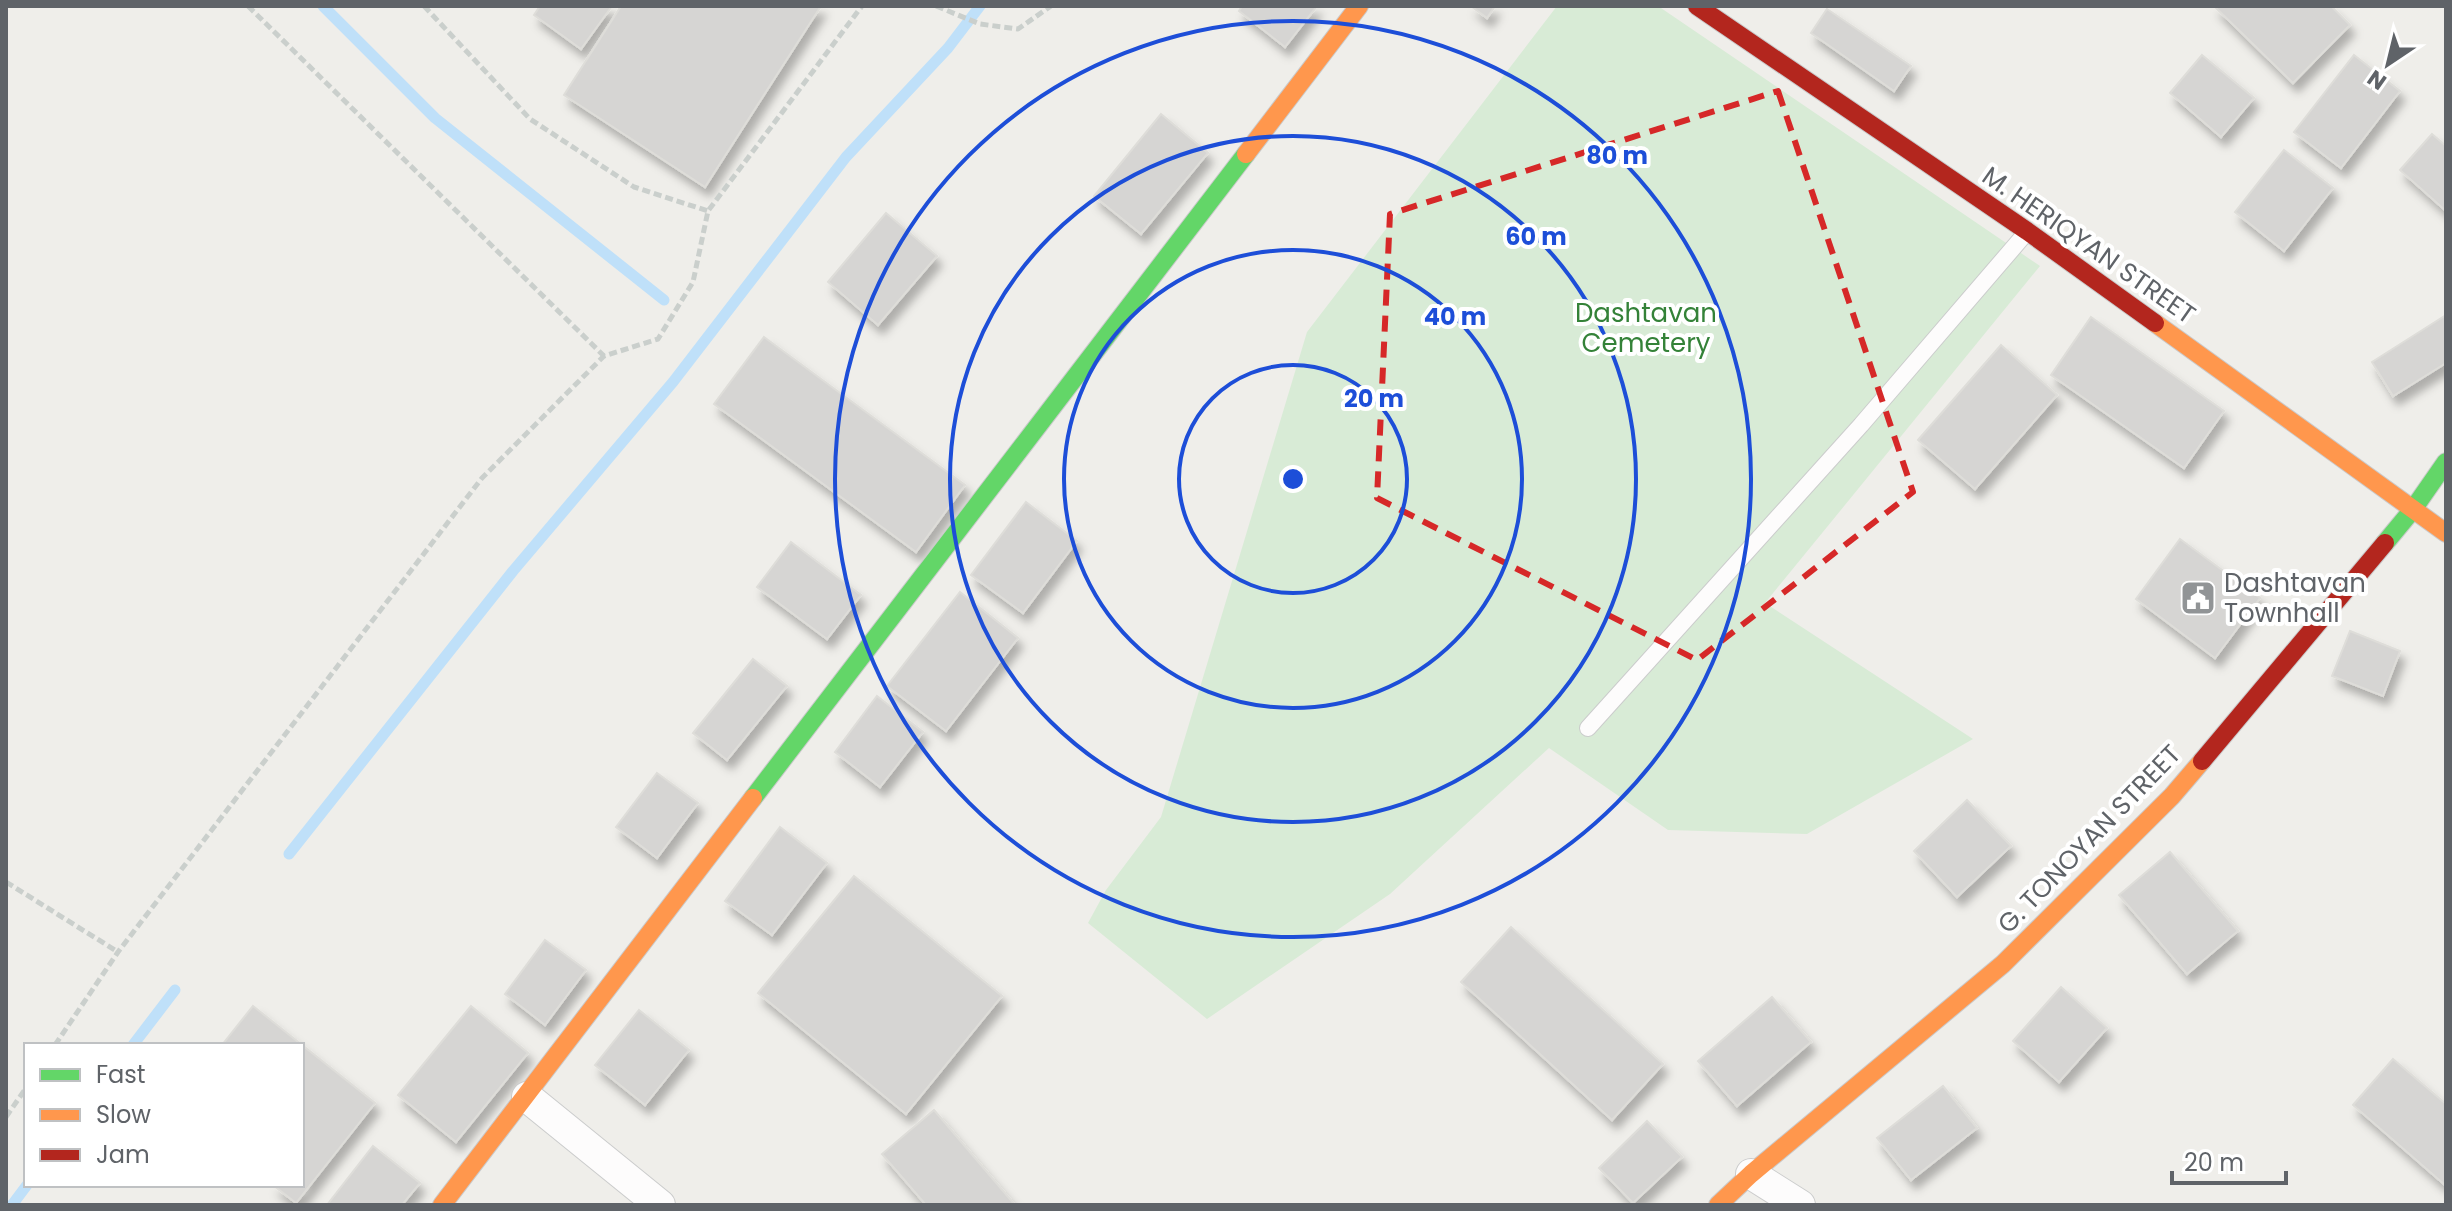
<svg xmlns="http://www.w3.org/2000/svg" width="2452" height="1211" font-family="Poppins,sans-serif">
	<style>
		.green { fill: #d8ebd6 }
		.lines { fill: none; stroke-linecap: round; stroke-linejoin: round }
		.stream { stroke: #bfe0f9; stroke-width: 11 }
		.building { fill: #d6d5d3; stroke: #deddd9; stroke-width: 2; filter: url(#shadow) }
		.lane-casing { stroke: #cbcccc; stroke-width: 18 }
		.street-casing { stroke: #cbcccc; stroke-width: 32 }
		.fast-casing { stroke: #cacacb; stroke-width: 20 }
		.slow-casing { stroke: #cacacb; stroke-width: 20 }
		.jam-casing { stroke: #cacacb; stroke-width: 20 }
		.path { stroke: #cacfcc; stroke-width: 5; stroke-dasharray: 8 4; stroke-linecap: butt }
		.lane { stroke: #fdfcfc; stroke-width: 16 }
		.street { stroke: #fdfcfc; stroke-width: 30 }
		.fast { stroke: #63d668; stroke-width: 18 }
		.slow { stroke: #ff974d; stroke-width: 18 }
		.jam { stroke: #b3261e; stroke-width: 18 }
		.marked { fill: none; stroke: #d62828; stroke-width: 6; stroke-dasharray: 16 10; stroke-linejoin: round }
		.ring { fill: none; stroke: #1d4ed8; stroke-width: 4 }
		.labels { text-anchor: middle; stroke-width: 8; stroke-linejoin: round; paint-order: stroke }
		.street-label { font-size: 26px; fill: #5f6368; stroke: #fff }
		.park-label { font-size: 26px; fill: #348238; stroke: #fff }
		.poi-label { font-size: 26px; fill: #5f6368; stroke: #fff; text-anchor: start }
		.centre { fill: #1d4ed8; stroke: #fff; stroke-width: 4 }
		.ring-label { font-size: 24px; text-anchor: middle; font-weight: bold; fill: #1d4ed8; stroke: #fff; stroke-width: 8; stroke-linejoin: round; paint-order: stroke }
	</style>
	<defs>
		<filter id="shadow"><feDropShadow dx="5" dy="9" stdDeviation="4" flood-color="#0004"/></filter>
	</defs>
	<rect width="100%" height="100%" fill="#efeeea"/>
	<!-- green -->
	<polygon class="green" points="1557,6 1658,6 2040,266 1765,603 1973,739 1807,834 1668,830 1549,748 1390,894 1207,1019 1088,923 1106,890 1161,817 1307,332"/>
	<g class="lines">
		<!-- stream -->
		<g class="stream">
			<polyline points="323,6 435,118 664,300"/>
			<polyline points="289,854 513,571 673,382 846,157 948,48 980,6"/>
			<polyline points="133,1045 175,990"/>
			<polyline points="12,1205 27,1185"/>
		</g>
	</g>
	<!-- building -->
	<g class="building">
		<polygon points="540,6 612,6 581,49 534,15"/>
		<polygon points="621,6 821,6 705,187 564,95"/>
		<polygon points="1242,6 1317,6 1285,47 1239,11"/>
		<polygon points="1471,6 1495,6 1487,18"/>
		<polygon points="2214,6 2331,6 2350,25 2293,83"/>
		<polygon points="1827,9 1911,66 1894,91 1811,33"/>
		<polygon points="2202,55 2254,98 2221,137 2170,93"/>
		<polygon points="2354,55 2400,91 2341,168 2294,132"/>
		<polygon points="1161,114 1208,153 1141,234 1094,196"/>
		<polygon points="2432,134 2446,146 2446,211 2400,170"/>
		<polygon points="2284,150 2333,188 2284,251 2235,212"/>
		<polygon points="886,213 937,256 878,325 828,282"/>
		<polygon points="2446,315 2446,363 2393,396 2372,362"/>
		<polygon points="2091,317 2224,411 2184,468 2051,375"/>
		<polygon points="764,337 965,485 916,552 714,404"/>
		<polygon points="2001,345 2057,395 1975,489 1918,440"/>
		<polygon points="1026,502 1077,541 1023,613 971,575"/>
		<polygon points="2180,539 2260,598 2215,658 2136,599"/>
		<polygon points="791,542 861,595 827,639 757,587"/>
		<polygon points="960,592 1018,638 946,731 887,686"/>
		<polygon points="2350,631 2400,651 2383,696 2332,676"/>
		<polygon points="753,659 787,686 727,760 693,733"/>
		<polygon points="877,696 923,732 880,787 835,752"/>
		<polygon points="657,773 698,803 657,858 616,827"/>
		<polygon points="1967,800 2011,846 1957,897 1914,851"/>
		<polygon points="780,827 827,863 772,935 725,901"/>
		<polygon points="2170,852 2238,931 2187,974 2119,895"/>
		<polygon points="854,876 1002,996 906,1114 758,993"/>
		<polygon points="1511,927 1663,1064 1612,1120 1461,982"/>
		<polygon points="545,940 586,970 545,1025 505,994"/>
		<polygon points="2061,987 2107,1028 2059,1082 2013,1041"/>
		<polygon points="1772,997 1811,1042 1737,1106 1698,1061"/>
		<polygon points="253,1006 375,1103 296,1203 273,1185 302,1185 302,1045 222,1045"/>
		<polygon points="471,1006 528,1053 456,1142 398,1095"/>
		<polygon points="639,1010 689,1050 645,1105 595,1065"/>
		<polygon points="2393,1059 2446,1104 2445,1185 2353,1105"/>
		<polygon points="1943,1086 1977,1128 1911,1180 1877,1138"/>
		<polygon points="934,1110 1015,1205 926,1205 882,1154"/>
		<polygon points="1647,1121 1682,1157 1633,1203 1599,1168"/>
		<polygon points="373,1146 420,1183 402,1205 327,1205"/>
	</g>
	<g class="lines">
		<defs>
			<polyline id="lane" points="1588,728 1861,425 2026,233"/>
			<g id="street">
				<polyline points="527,1097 660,1205"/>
				<polyline points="1751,1174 1800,1205"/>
			</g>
			<g id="fast">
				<polyline points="2385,543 2414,508 2446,462"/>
				<polyline points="753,798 1246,154"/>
			</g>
			<g id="slow">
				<polyline points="1246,154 1359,6"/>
				<polyline points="2155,323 2446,533"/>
				<polyline points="442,1205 753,798"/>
				<polyline points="1718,1205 1751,1174 2003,964 2172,796 2202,761"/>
			</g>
			<g id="jam">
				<polyline points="1697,6 2027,231 2155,323"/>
				<polyline points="2202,761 2385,543"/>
			</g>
		</defs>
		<!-- lane casing -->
		<use href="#lane" class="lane-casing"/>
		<!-- street casing -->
		<use href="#street" class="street-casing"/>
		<!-- fast casing -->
		<use href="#fast" class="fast-casing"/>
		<!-- slow casing -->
		<use href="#slow" class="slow-casing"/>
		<!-- jam casing -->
		<use href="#jam" class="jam-casing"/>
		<!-- path -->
		<g class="path">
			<polyline points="248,6 604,356"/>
			<polyline points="424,6 530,119 634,187 708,211"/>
			<polyline points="936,6 980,24 1018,29 1051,6"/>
			<polyline points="6,882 118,952"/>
			<polyline points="55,1045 118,952 482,478 604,356 658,339 693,282 708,211 862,6"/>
			<polyline points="6,1117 26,1088"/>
		</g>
		<!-- lane -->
		<use href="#lane" class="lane"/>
		<!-- street -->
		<use href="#street" class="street"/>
		<!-- fast -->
		<use href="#fast" class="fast"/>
		<!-- slow -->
		<use href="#slow" class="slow"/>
		<!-- jam -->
		<use href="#jam" class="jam"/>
	</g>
	<!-- marked area -->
	<path class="marked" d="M1778,91L1913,492L1697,660L1377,498L1390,214Z"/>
	<!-- distance rings -->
	<g class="ring">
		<circle cx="1293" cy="479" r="114"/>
		<circle cx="1293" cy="479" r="229"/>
		<circle cx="1293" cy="479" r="343"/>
		<circle cx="1293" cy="479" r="458"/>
	</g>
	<!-- icons -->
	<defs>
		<symbol id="civic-square" viewBox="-11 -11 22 22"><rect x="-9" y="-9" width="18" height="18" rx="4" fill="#919496" stroke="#fff"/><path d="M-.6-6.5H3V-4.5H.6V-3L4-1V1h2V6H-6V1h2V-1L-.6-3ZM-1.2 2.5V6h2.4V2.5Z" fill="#fff"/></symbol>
	</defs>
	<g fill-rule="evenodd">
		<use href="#civic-square" x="2178" y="578" width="40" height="40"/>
	</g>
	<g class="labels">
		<!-- street labels -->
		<g class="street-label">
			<text transform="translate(2089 245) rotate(35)" y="9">M. HERIQYAN STREET</text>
			<text transform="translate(2089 839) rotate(-46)" y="9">G. TONOYAN STREET</text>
		</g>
		<!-- park labels -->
		<g class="park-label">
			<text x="1646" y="322">Dashtavan<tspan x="1646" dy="30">Cemetery</tspan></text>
		</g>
		<!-- poi labels -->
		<g class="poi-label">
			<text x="2224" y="592">Dashtavan<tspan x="2224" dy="30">Townhall</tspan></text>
		</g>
	</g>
	<circle cx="1293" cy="479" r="12" class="centre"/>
	<g class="ring-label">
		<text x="1617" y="164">80 m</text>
		<text x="1536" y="245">60 m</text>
		<text x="1455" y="325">40 m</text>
		<text x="1374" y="407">20 m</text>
	</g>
	<!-- border -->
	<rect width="2452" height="1211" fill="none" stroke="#5f6368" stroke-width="16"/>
	<!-- legend -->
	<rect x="24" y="1043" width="280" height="144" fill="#ffffff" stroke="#bfc1c3" stroke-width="2"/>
	<rect x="40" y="1069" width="40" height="12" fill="#63d668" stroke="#bfc1c3" stroke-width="2"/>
	<text x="96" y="1083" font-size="24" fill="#5f6368">Fast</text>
	<rect x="40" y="1109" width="40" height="12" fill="#ff974d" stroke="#bfc1c3" stroke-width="2"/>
	<text x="96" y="1123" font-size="24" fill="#5f6368">Slow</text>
	<rect x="40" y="1149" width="40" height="12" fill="#b3261e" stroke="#bfc1c3" stroke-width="2"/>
	<text x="96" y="1163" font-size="24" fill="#5f6368">Jam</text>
	<!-- north arrow -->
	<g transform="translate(2388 64) rotate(215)" stroke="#ffffff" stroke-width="6" paint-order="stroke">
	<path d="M0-6L14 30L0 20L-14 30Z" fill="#5f6368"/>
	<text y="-12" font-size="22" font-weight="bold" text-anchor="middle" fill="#5f6368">N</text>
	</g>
	<!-- scale -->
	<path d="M2172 1171v12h114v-12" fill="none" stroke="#5f6368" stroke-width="4"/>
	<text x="2184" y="1171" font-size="24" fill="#5f6368" stroke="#ffffff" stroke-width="6" paint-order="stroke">20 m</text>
</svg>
